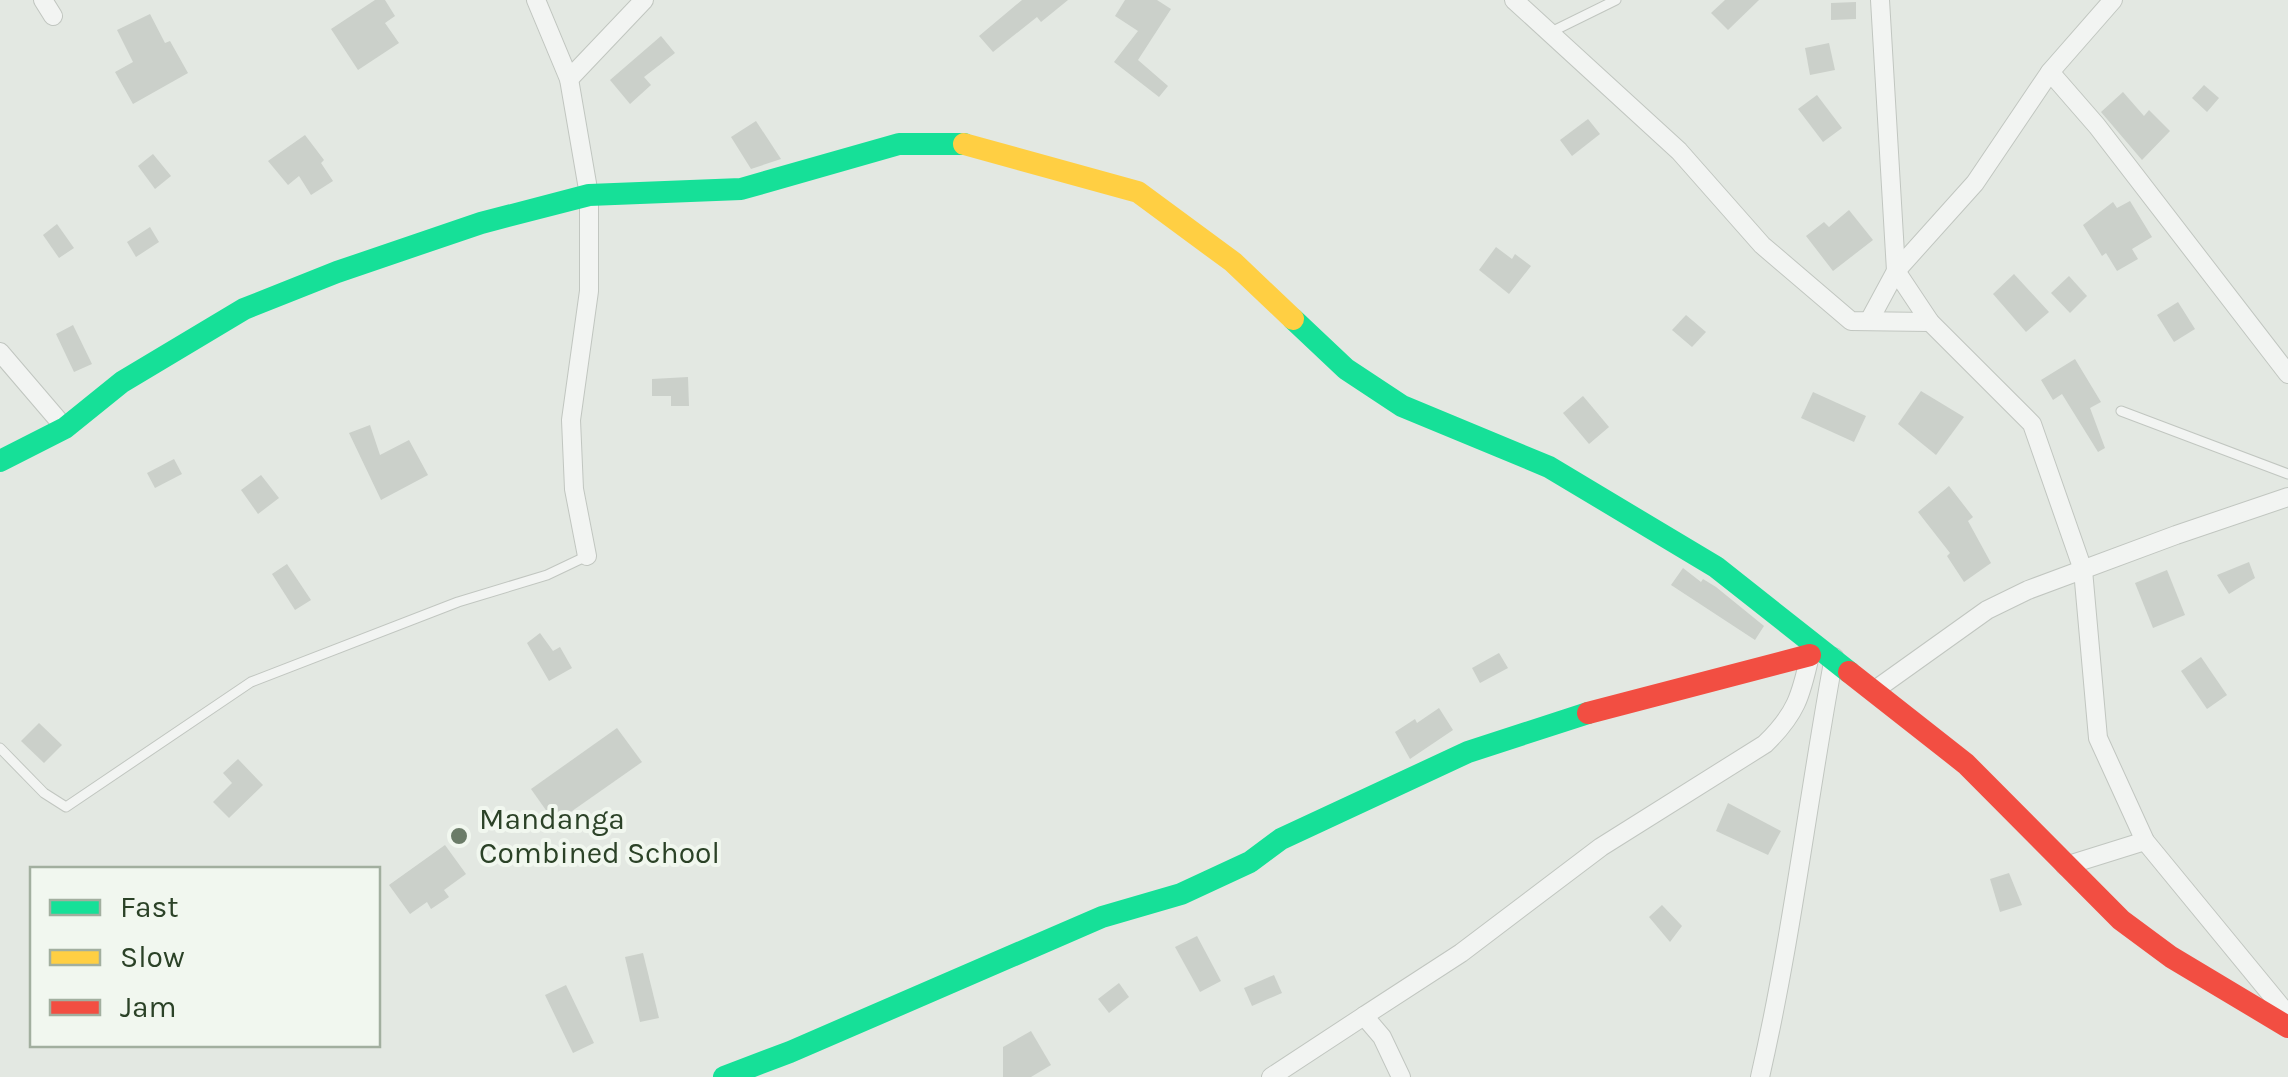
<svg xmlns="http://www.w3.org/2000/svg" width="2288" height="1077" font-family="Karla,sans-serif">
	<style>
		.building { fill: #cbd0ca }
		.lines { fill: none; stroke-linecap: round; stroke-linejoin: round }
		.lane-casing { stroke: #c1c6c0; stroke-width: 11 }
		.street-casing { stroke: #c1c6c0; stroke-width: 20 }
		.lane { stroke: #f2f4f2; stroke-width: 9 }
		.street { stroke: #f2f4f2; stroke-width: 18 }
		.fast { stroke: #16e098; stroke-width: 22 }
		.slow { stroke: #ffcf43; stroke-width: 22 }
		.jam { stroke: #f24e42; stroke-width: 22 }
		.poi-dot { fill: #6b7c68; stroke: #f1f7ef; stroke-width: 4 }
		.labels { text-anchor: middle; stroke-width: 8; stroke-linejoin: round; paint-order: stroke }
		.poi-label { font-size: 30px; fill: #2b4227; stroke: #f1f7ef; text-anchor: start }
	</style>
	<rect width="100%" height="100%" fill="#e3e8e2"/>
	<!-- building -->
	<g class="building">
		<polygon points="375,0 385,0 395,16 385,23 399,43 358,70 331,29"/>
		<polygon points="1022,0 1068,0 1041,22 1037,17 993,52 979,36"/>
		<polygon points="1125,0 1157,0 1171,9 1138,60 1168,86 1159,97 1114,62 1138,31 1115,16"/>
		<polygon points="1725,0 1759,0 1728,30 1711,13"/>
		<polygon points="1856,2 1856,19 1831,20 1831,3"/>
		<polygon points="150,14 165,43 170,41 188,73 133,104 115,72 133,62 117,30"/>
		<polygon points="661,36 675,53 644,77 651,85 630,104 610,80"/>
		<polygon points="1829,43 1835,70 1810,75 1805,48"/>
		<polygon points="2204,85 2219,98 2207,112 2192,98"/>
		<polygon points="2123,92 2144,116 2149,110 2170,131 2142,160 2101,112"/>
		<polygon points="1817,95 1842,128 1823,142 1798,109"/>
		<polygon points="1588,119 1600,134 1572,156 1560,140"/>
		<polygon points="756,121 781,159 751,169 731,137"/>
		<polygon points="305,135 324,160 321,163 333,181 311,195 299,176 288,185 268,161"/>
		<polygon points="153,154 171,176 155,189 138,166"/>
		<polygon points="2130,201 2152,237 2132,249 2138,259 2117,271 2106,253 2102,256 2083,225 2113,202 2117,208"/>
		<polygon points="1849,210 1873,240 1833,271 1806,236 1824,222 1829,227"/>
		<polygon points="57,224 74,248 59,258 43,235"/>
		<polygon points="150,227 159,242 136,257 127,242"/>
		<polygon points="1496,247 1512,259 1515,254 1531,266 1509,294 1479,270"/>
		<polygon points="2014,274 2049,312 2026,332 1993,294"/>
		<polygon points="2069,276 2087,296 2070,313 2051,293"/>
		<polygon points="2178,302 2195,329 2174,342 2157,315"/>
		<polygon points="1686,315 1706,332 1692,347 1672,330"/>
		<polygon points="73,325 92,364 74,372 56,334"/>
		<polygon points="2075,359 2101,402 2090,408 2105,448 2098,452 2062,394 2053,400 2041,380"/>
		<polygon points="688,377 689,406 671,406 671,396 652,396 652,379"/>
		<polygon points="1921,391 1964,417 1936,455 1898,424"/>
		<polygon points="1813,392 1866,416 1854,442 1801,418"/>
		<polygon points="1583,396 1609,427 1589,444 1563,413"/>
		<polygon points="370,425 380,455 409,440 428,475 381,500 349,433"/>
		<polygon points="174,459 182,474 155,488 147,473"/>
		<polygon points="261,475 279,498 258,514 241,490"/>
		<polygon points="1949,486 1973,517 1968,521 1991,563 1964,582 1947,556 1950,553 1918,512"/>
		<polygon points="2249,562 2255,578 2229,594 2217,575"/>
		<polygon points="287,564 311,600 295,610 272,574"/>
		<polygon points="1683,568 1701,582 1703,579 1716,587 1764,626 1755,640 1671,585"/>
		<polygon points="2167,570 2185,615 2153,628 2135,583"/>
		<polygon points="540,633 553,651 560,647 572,668 549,681 527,643"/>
		<polygon points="1499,653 1508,668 1480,683 1472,668"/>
		<polygon points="2201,657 2227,695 2207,709 2181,671"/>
		<polygon points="1439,708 1453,730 1410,759 1395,732 1415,719 1417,723"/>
		<polygon points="39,723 62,745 44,763 21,741"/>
		<polygon points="617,728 642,762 555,823 531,789"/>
		<polygon points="238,759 263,785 229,818 213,802 232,783 223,773"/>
		<polygon points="1728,803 1781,831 1768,855 1716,831"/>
		<polygon points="445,845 466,874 444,890 449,897 431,909 427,902 410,914 389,885"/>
		<polygon points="2009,873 2022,905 2000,912 1990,879"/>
		<polygon points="1662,905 1682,926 1670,942 1649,917"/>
		<polygon points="1197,936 1221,981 1200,992 1175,947"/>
		<polygon points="643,953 659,1018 640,1022 625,957"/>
		<polygon points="1274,975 1282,993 1252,1006 1244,988"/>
		<polygon points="1119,983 1129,997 1109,1013 1098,999"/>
		<polygon points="566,985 594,1043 573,1053 545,995"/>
		<polygon points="1031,1031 1051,1065 1031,1077 1003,1077 1003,1047"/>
	</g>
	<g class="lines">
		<defs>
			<g id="lane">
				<polyline points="1551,32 1616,0"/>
				<polyline points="2121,411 2288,474"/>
				<polyline points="0,748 44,793 66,807 251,682 458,602 547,575 587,556"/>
			</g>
			<g id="street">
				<polyline points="43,0 53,16"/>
				<polyline points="536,0 569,79 589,195 589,291 571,420 574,489 587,556"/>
				<polyline points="1514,0 1679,151 1762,245 1851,321 1930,322"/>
				<polyline points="1880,0 1896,271 1930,322 2032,424 2083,570 2098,738 2145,841 2288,1015"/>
				<polyline points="2050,72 2097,126 2288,374"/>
				<polyline points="569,79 644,0"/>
				<polyline points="1869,321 1896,271 1975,183 2050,72 2113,0"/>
				<polyline points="0,352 65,428"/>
				<polyline points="1875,690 1987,610 2028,590 2176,535 2288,497"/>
				<polyline points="2065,866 2145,841"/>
				<polyline points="1271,1077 1364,1016"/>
				<path d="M1401,1077L1382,1037L1364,1016L1461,953L1601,847L1765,744C1796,714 1801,696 1810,655L1816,650"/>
				<path d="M1760,1077C1792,938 1808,797 1834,657"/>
			</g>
		</defs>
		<!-- lane casing -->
		<use href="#lane" class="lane-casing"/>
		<!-- street casing -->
		<use href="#street" class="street-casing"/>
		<!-- lane -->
		<use href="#lane" class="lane"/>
		<!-- street -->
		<use href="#street" class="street"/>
		<!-- fast -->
		<g class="fast">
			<polyline points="1293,319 1346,369 1402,406 1549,467 1716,567 1849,672"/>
			<polyline points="0,461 65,428 122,382 244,309 337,272 481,223 589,195 741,189 899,144 964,144"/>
			<polyline points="724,1077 790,1052 1102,917 1181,894 1250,862 1281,839 1468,752 1588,713"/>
		</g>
		<!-- slow -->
		<polyline class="slow" points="964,144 1138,192 1233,262 1293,319"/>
		<!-- jam -->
		<g class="jam">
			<polyline points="1849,672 1966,764 2121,920 2171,957 2288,1027"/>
			<polyline points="1588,713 1810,655"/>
		</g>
	</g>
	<!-- markers -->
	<circle class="poi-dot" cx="459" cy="836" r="10"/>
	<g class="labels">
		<!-- poi labels -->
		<g class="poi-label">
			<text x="479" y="829">Mandanga<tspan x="479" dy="34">Combined School</tspan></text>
		</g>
	</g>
	<!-- legend -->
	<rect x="30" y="867" width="350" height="180" fill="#f1f7ef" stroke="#a2af9f" stroke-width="2.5"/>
	<rect x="50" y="900" width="50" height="15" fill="#16e098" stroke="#a2af9f" stroke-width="2.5"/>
	<text x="120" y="917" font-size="30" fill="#2b4227">Fast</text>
	<rect x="50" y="950" width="50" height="15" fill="#ffcf43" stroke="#a2af9f" stroke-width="2.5"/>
	<text x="120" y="967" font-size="30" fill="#2b4227">Slow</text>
	<rect x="50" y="1000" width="50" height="15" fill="#f24e42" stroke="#a2af9f" stroke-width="2.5"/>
	<text x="120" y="1017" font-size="30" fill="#2b4227">Jam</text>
</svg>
